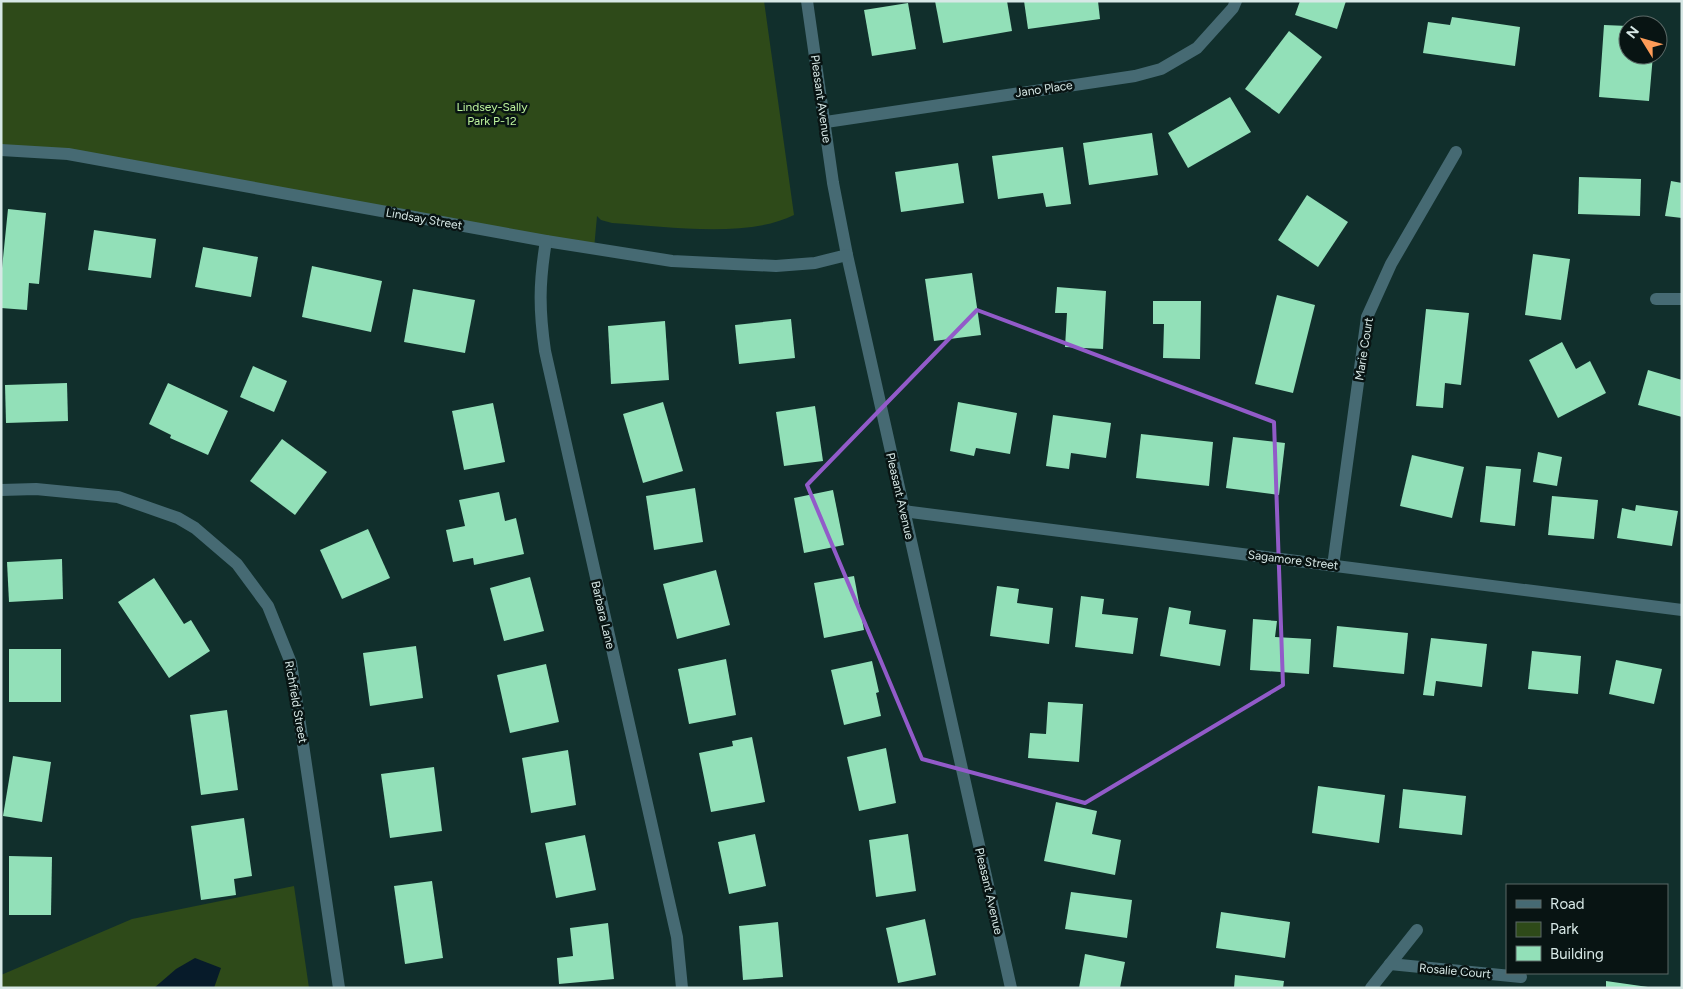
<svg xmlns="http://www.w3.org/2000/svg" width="1683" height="989" font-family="Figtree,sans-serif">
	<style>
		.green { fill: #2e4a19 }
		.water { fill: #071b2a }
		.building { fill: #92e0b8 }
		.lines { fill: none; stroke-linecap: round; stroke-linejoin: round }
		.street { stroke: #466a73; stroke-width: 12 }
		.marked { fill: none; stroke: #925bc9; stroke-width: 4; stroke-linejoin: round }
		.labels { text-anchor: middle; stroke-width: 5; stroke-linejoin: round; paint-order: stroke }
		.street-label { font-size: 12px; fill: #d7e8e6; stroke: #081413 }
		.park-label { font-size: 12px; fill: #bdf39d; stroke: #081413 }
	</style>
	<rect width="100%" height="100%" fill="#112f2c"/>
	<!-- green -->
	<g class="green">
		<path d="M1,1H764L794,215C746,239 665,226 612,223L601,220L597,216L594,249L64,151H1Z"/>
		<polygon points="294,886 309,988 1,988 1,975 132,919"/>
	</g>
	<!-- water -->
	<polygon class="water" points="195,958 221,968 214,988 154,988 176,969"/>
	<!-- building -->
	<g class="building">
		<polygon points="935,1 1007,1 1012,31 943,43"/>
		<polygon points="1024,1 1098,1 1100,19 1028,29"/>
		<polygon points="1300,1 1346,1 1337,29 1295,15"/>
		<polygon points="908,3 916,49 872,56 864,10"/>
		<polygon points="1452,17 1520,27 1515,66 1423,53 1428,22 1450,25"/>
		<polygon points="1604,25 1628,26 1628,55 1653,55 1649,101 1599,97"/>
		<polygon points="1289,31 1322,57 1279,114 1245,89"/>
		<polygon points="1230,97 1251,132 1188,168 1168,133"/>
		<polygon points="1152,133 1158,175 1089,185 1083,143"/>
		<polygon points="1063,147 1071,204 1046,207 1043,193 998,199 992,156"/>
		<polygon points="958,163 964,203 901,212 895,172"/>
		<polygon points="1579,177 1641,179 1640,216 1578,214"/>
		<polygon points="1671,181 1682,183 1682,218 1665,216"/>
		<polygon points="1307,195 1348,222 1318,267 1278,240"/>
		<polygon points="8,209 46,213 39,284 29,283 27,310 1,308 1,278"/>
		<polygon points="94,230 156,239 151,278 88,270"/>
		<polygon points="203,247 258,257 251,297 195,287"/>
		<polygon points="1533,254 1570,259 1561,320 1525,315"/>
		<polygon points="312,266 382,281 371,332 302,317"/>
		<polygon points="972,273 981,335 934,341 925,279"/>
		<polygon points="1057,287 1106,291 1103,349 1065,347 1067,313 1055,313"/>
		<polygon points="413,289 475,300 465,353 404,342"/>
		<polygon points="1277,295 1315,305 1293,393 1255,384"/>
		<polygon points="1153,301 1201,301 1200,359 1163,358 1164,324 1153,324"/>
		<polygon points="1426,309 1469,313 1461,385 1445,383 1443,408 1416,406"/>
		<polygon points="791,319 795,358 739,364 735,325"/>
		<polygon points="665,321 669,380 611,384 608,326"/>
		<polygon points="1562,342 1576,369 1590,361 1606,393 1558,418 1529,360"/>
		<polygon points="253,366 287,381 274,412 240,397"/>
		<polygon points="1648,370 1682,380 1682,417 1638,405"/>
		<polygon points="67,383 68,421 6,423 5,385"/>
		<polygon points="168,383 228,411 208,455 170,438 171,435 149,424"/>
		<polygon points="663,402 683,471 643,483 623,414"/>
		<polygon points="958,402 1017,413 1010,454 976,448 974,456 950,451"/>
		<polygon points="493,403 505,462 464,470 452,411"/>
		<polygon points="815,406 823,461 784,466 776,412"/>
		<polygon points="1053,415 1111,423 1106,458 1071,453 1069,469 1046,466"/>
		<polygon points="1141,434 1213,442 1209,486 1136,478"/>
		<polygon points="1233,437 1285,443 1279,495 1226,488"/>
		<polygon points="282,439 327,472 295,515 250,481"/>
		<polygon points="1538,452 1562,457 1557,486 1533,482"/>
		<polygon points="1412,455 1464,467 1452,518 1400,506"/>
		<polygon points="1486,466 1521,469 1515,526 1480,522"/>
		<polygon points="695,488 703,542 654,550 646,496"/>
		<polygon points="833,490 844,545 804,553 794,498"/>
		<polygon points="499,492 505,521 516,518 524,554 474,565 473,558 453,562 446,530 465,526 459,500"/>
		<polygon points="1552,496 1598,500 1594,539 1548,535"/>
		<polygon points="1636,505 1678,511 1672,546 1617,538 1622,508 1635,511"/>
		<polygon points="368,529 390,578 342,599 320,550"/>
		<polygon points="62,559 63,599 9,602 7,562"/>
		<polygon points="716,570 730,625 677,639 663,584"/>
		<polygon points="854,576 864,630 824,638 814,583"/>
		<polygon points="530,577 544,631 504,641 490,588"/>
		<polygon points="154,578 184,624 191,620 210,651 169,678 118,602"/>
		<polygon points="997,586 1019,589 1017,603 1053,608 1049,644 990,636"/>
		<polygon points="1081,596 1104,599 1102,614 1138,618 1133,654 1075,647"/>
		<polygon points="1169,607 1191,611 1189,624 1226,630 1220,666 1160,656"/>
		<polygon points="1253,619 1277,621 1275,637 1311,639 1309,674 1250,670"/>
		<polygon points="1337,626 1408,633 1404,674 1333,667"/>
		<polygon points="1431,638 1487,644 1482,687 1436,681 1434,696 1423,695"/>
		<polygon points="416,646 423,698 370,706 363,653"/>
		<rect x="9" y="649" width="52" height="53"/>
		<polygon points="1532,651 1581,656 1578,694 1528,689"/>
		<polygon points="726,659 736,715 689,724 678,669"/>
		<polygon points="1616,660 1662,669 1654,704 1609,694"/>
		<polygon points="872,661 879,692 876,693 881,716 844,725 831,670"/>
		<polygon points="546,664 559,722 510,733 497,675"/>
		<polygon points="1048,702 1083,704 1079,762 1028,758 1030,733 1046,734"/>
		<polygon points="227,710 238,790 201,795 190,715"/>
		<polygon points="752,737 765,802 711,812 699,753 733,746 732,741"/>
		<polygon points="886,748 896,803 859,811 847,757"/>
		<polygon points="568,750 576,805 531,813 522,758"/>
		<polygon points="13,756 51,762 42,822 3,816"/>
		<polygon points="434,767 442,831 390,838 381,774"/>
		<polygon points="1318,786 1385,795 1379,843 1312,833"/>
		<polygon points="1403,789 1466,796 1462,835 1399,828"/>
		<polygon points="1056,802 1097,811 1092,834 1121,840 1115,875 1044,861"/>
		<polygon points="244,818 252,876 234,879 236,895 201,900 191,826"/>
		<polygon points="755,834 766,886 729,894 718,842"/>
		<polygon points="908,834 916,891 876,897 869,840"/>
		<polygon points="585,835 596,890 556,898 545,843"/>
		<polygon points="9,856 52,857 51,915 9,915"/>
		<polygon points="432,881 443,958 405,964 394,886"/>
		<polygon points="1071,892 1132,900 1127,938 1065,929"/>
		<polygon points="1221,912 1290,922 1285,958 1216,948"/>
		<polygon points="925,919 936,975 898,983 886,928"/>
		<polygon points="778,922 783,977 743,980 739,926"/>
		<polygon points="608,923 614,979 559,984 557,958 573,956 570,928"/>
		<polygon points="1085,954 1125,962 1120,988 1079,988"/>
		<polygon points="1235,975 1284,981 1283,988 1234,988"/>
		<polygon points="1606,981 1648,987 1648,988 1606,988"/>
	</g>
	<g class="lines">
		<!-- street -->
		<g class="street">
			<polyline points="807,1 833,183 847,255 1011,988"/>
			<polyline points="826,122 1135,76 1161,69 1197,48 1233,8 1236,1"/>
			<polyline points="1,150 68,154 546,241 672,261 776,266 815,263 847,255"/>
			<path d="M546,241C539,283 539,310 545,351L677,937L682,988"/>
			<polyline points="1656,299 1682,299"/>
			<polyline points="1,490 36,489 118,497 178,518 195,528 237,564 268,606 291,663 339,988"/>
			<polyline points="903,511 1682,610"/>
			<polyline points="1333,566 1367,317 1391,264 1456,152"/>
			<polyline points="1390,964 1521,977"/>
			<polyline points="1371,988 1417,930"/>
		</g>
	</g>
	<!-- marked area -->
	<path class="marked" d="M977,310L1274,422L1283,685L1085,803L922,759L807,485Z"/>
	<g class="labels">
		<!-- street labels -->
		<g class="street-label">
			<text transform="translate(1044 89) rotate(-8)" y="4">Jano Place</text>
			<text transform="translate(821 99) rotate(82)" y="4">Pleasant Avenue</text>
			<text transform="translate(424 219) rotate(10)" y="4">Lindsay Street</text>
			<text transform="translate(1364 349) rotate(-81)" y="4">Marie Court</text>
			<text transform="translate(900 496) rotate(77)" y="4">Pleasant Avenue</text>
			<text transform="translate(1293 560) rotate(7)" y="4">Sagamore Street</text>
			<text transform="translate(603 615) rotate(77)" y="4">Barbara Lane</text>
			<text transform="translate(296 702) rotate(80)" y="4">Richfield Street</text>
			<text transform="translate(989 891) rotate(77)" y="4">Pleasant Avenue</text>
			<text transform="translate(1455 971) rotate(5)" y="4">Rosalie Court</text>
		</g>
		<!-- park labels -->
		<g class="park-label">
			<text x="492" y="111">Lindsey-Sally<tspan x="492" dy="14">Park P-12</tspan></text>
		</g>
	</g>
	<!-- border -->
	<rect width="1683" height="989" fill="none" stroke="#d7e8e6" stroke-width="5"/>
	<!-- legend -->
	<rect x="1506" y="884" width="162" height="90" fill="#081413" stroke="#5b6967"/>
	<rect x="1516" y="900" width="25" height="8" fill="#466a73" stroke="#5b6967"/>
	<text x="1550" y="909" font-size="15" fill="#d7e8e6">Road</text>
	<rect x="1516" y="922" width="25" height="15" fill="#2e4a19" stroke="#5b6967"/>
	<text x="1550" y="934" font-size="15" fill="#d7e8e6">Park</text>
	<rect x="1516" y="946" width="25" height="15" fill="#92e0b8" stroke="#5b6967"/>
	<text x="1550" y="959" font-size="15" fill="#d7e8e6">Building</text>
	<!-- north arrow -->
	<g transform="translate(1643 40) rotate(307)"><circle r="24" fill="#081413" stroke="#5b6967"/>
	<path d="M0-4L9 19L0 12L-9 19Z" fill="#fe9c58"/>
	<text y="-8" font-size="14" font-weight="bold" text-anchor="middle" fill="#d7e8e6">N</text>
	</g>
</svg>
